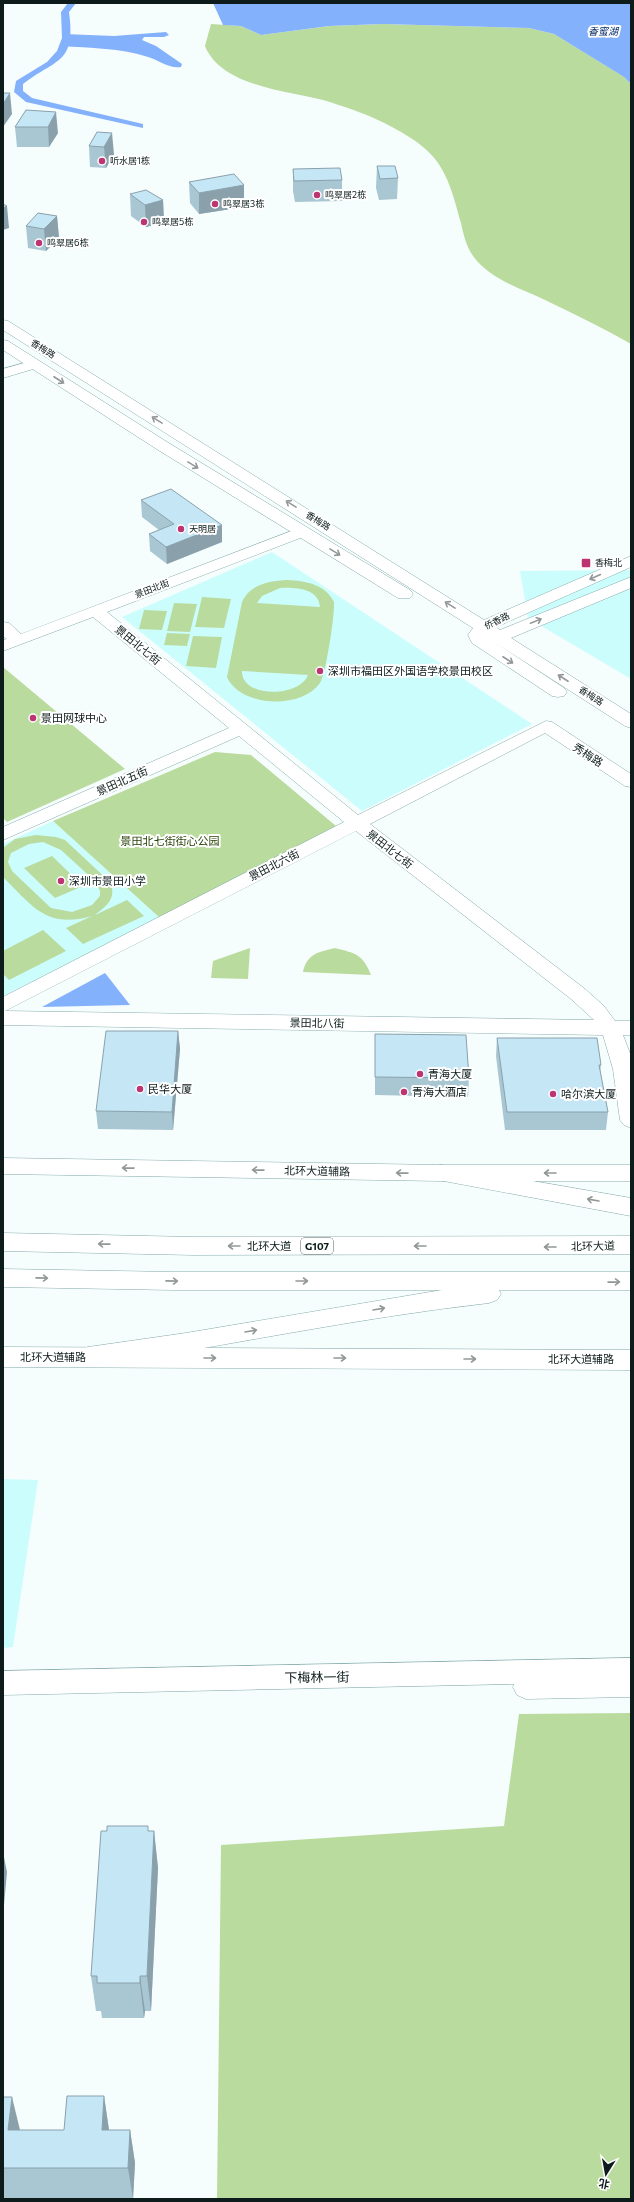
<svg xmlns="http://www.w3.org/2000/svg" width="634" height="2202" font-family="Commissioner,'Noto Sans SC',sans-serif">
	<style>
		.built { fill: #ccfdfd }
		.green { fill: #badb9e; fill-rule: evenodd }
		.water { fill: #84b1fb }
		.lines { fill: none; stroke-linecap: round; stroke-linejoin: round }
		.canal { fill: #84b1fb; fill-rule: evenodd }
		.minor-casing { stroke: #85aaaa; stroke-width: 1 }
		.major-casing { stroke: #85aaaa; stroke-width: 1 }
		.highway-casing { stroke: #85aaaa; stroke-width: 1 }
		.minor { fill: #fff; fill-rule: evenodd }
		.major { fill: #fff; fill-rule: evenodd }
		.highway { fill: #fff; fill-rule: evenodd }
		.wall { fill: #a9c6d3 }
		.shaded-wall { fill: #8aa1ac }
		.building { fill: #c5e6f5; stroke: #8aa1ac }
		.oneway { stroke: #929898 }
		.poi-dot { fill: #bc3472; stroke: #fff; stroke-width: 1.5 }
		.labels { text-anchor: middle; stroke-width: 4; stroke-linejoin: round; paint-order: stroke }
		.far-poi-label { font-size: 9px; fill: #0d1b1b; stroke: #fff; text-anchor: start }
		.far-street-label { font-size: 9px; fill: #0d1b1b; stroke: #fff }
		.far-water-label { font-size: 10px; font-style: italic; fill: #062d6c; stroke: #fff }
		.shield { fill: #fff; stroke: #565f5f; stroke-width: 1 }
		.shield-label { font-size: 10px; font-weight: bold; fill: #0d1b1b }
		.street-label { font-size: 11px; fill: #0d1b1b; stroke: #fff }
		.poi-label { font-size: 11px; fill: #0d1b1b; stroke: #fff; text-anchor: start }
		.park-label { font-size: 11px; fill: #2a4308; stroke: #fff }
		.near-street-label { font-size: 13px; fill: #0d1b1b; stroke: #fff }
	</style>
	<rect width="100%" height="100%" fill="#f6fdfd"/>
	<!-- built -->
	<g class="built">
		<polygon points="272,552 532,724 362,811 122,617"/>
		<polygon points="631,570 631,679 528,618 520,571"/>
		<polygon points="53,821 160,918 3,996 3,844"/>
		<polygon points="3,1479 38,1480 13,1647 3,1648"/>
	</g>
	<!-- green -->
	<g class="green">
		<path d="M211,24L241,26L261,35L329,26L383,24L529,28L554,34L624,77L631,84V344C603,328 574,314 545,300C522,289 495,281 477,261C467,250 464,237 461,223C447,171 441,153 392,127C372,116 351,109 330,102C292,91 222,88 205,46Z"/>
		<path d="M287,580C306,581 325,584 334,602C335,614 326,674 320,683C301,710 240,707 227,677L242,602C250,584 270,581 287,580ZM280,588C294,587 319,588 320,607L257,603L262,596ZM242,671L308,675C299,698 241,698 242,671Z"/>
		<polygon points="202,597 231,599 224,628 195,627"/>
		<polygon points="174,603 197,604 190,632 167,631"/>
		<polygon points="144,610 167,611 162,630 139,629"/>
		<polygon points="167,633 190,634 187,646 164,645"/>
		<polygon points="193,636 222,637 216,668 186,666"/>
		<polygon points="3,667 125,769 7,822 3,818"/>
		<polygon points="215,752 251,755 336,826 160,918 53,821"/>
		<path d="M36,835L56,837L65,840L111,883C116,900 106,906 95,915L127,900L144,916L83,944L66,928L92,916C47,929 33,907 3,877V848L15,839ZM43,842L61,850L96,882L100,891V896L92,905L72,912L51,908L12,871L8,862L11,853L29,844Z"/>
		<polygon points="52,856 83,886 55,898 24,868"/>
		<polygon points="43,930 66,951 9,980 3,974 3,951"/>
		<polygon points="250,948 248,979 211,978 213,961"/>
		<path d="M335,948C355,953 363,954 371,975L303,972C307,954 318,952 335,948Z"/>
		<polygon points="631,1713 631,2199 217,2199 221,1845 504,1826 519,1714"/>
	</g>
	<!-- water -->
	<g class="water">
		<polygon points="213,3 631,3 631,84 624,77 554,34 529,28 383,24 329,26 261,35 241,26 223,25"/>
		<path d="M166,32L169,35L164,37H144L142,40L156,46L182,64L181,67C169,69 159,60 148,57C121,48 90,48 61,46L64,34L114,36Z"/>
		<polygon points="105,973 130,1005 42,1007"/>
	</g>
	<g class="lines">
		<!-- canal -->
		<path class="canal" d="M68,3H76L69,12C76,64 57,58 23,84V91L32,98L143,124V128L26,102L14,92L16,81L47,62L57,51L62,38L61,12Z"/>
		<defs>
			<g id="minor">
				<polygon points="35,360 42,364 40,367 3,378 3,369"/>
				<path d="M302,527L308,529L310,532L308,535L107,612L358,815L546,721L552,722L631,774V787L625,786L545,733L370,824L585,989L604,1006L615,1021H631V1035H623L631,1056V1128L624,1125L620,1120L613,1069L603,1035L3,1025V997L344,822L239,736L3,840V827L229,728L93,617L3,651V640L7,639L3,636V622L9,623L21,634ZM356,831L571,999L594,1020L5,1011Z"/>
				<polygon points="631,1658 631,1697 526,1699 517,1695 513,1687 514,1684 3,1695 3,1671"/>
			</g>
			<g id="major">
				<polygon points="3,320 8,321 484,620 631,556 631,567 496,627 500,630 631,577 631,588 511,638 631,714 631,728 625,726 494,642 564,688 567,692 564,696 558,697 552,696 472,643 468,635 473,628 3,330"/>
				<polygon points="3,340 8,341 167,442 410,590 413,594 410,598 398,598 155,448 3,350"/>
				<polygon points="3,1158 441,1165 631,1165 631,1181 441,1181 3,1174"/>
				<polygon points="3,1347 631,1350 631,1370 3,1367"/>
			</g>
			<g id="highway">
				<polygon points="441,1165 631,1198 631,1216 433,1179 430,1173 433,1167"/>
				<polygon points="3,1233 194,1237 631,1236 631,1254 194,1255 3,1251"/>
				<path d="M3,1269L174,1272H631V1290H499L501,1294L497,1300L489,1303C355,1318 222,1347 88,1367L79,1364L76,1357L79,1350L88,1347L186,1333L442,1290H174L3,1287Z"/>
			</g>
		</defs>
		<!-- minor casing -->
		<use href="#minor" class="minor-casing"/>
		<!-- major casing -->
		<use href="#major" class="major-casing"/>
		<!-- highway casing -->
		<use href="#highway" class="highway-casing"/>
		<!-- minor -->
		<use href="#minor" class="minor"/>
		<!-- major -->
		<use href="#major" class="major"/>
		<!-- highway -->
		<use href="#highway" class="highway"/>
	</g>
	<!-- wall -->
	<g class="wall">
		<polygon points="26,110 58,133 49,147 17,147 15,127"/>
		<polygon points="97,132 114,154 106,168 90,167 89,146"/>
		<polygon points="377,166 398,178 397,199 379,200 376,188"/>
		<polygon points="293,169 342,180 342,201 295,202 293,191"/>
		<polygon points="189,182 244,207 199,214 190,203"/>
		<polygon points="130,194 163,200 164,222 146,227 131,216"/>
		<polygon points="57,216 59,238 46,251 28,248 26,226"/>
		<polygon points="141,500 222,525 222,542 167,564 150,551 149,534 159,530 142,517"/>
		<polygon points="178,1031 180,1049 173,1130 98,1129 96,1111"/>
		<polygon points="375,1034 469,1078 468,1097 375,1095"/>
		<polygon points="497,1038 601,1065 600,1073 608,1112 606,1130 505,1130 496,1056"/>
		<polygon points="149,1831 154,1831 158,1868 151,2011 145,2011 144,2018 102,2018 101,2011 96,2011 91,1976"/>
		<polygon points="104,2096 109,2130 130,2130 135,2163 133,2199 3,2199 3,2097 19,2130 64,2130"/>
	</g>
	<!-- shaded-wall -->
	<g class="shaded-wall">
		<polygon points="10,93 12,114 3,127 3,104"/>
		<polygon points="56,112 58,133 49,147 48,127"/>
		<polygon points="112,133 114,154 106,168 104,147"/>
		<polygon points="244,185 244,207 199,214 199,193"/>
		<polygon points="163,200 164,222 146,227 145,205"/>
		<polygon points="7,206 9,228 3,230 3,208"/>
		<polygon points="57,216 59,238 46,251 44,229"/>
		<polygon points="222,525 222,542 167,564 166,547"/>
		<polygon points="178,1031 180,1049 173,1130 172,1112"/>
		<polygon points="154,1831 158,1868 151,2011 147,1976"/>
		<polygon points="3,1852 7,1872 3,1916"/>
		<polygon points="140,1976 145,2011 144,2018 140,1983"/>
		<polygon points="104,2096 109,2130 102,2130"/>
		<polygon points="12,2097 20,2130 8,2130"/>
		<polygon points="130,2130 135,2163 133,2199 128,2168"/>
	</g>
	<!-- building -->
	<g class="building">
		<polygon points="3,93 10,93 3,104"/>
		<polygon points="26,110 56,112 48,127 15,127"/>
		<polygon points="97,132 112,133 104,147 89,146"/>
		<polygon points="377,166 395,166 398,178 380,179"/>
		<polygon points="340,168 342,180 294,181 293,169"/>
		<polygon points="234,174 244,185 199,193 189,182"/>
		<polygon points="146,190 163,200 145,205 130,194"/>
		<polygon points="3,204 7,206 3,208"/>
		<polygon points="38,213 57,216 44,229 26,226"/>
		<polygon points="171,489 222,525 166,547 149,534 174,524 141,500"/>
		<polygon points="106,1031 178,1031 172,1112 96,1111"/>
		<polygon points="375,1034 466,1035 469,1078 375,1077"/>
		<polygon points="497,1038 597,1038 601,1065 599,1065 608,1112 507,1112"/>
		<polygon points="107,1826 148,1826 148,1831 154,1831 147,1976 140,1976 140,1983 97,1983 97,1976 91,1976 101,1831 107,1831"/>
		<polygon points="67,2096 104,2096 102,2130 130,2130 128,2168 3,2168 3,2097 12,2097 8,2130 64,2130"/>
	</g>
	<!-- one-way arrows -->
	<defs><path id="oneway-shaft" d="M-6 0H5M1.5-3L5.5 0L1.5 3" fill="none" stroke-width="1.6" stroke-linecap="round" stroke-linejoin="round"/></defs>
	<g class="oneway">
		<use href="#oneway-shaft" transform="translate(59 380) rotate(33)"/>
		<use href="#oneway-shaft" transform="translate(157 420) rotate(-148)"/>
		<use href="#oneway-shaft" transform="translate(193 465) rotate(31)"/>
		<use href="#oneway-shaft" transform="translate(291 504) rotate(-148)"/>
		<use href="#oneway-shaft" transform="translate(335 552) rotate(32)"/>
		<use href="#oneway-shaft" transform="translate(595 577) rotate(156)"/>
		<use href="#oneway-shaft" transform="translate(450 605) rotate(-148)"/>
		<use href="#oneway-shaft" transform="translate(536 621) rotate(-22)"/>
		<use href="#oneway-shaft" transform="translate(508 660) rotate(33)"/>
		<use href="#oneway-shaft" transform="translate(563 678) rotate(-147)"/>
		<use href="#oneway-shaft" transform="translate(128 1168) rotate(-179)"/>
		<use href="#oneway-shaft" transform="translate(258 1170) rotate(-179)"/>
		<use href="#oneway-shaft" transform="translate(402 1173) rotate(-179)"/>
		<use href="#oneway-shaft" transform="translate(550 1173) rotate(180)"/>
		<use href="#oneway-shaft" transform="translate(593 1200) rotate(-170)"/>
		<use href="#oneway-shaft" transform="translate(104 1244) rotate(-179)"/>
		<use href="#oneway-shaft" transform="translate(234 1246) rotate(-180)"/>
		<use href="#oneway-shaft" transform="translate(420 1246) rotate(-180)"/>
		<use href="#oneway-shaft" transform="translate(550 1247) rotate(-180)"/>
		<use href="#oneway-shaft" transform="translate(42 1278) rotate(1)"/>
		<use href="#oneway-shaft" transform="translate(172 1281) rotate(1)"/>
		<use href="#oneway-shaft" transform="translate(302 1281)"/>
		<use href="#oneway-shaft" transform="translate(614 1282) rotate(-1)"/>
		<use href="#oneway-shaft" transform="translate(379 1309) rotate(-10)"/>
		<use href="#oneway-shaft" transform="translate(251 1331) rotate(-10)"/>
		<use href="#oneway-shaft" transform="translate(210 1358)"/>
		<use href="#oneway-shaft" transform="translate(340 1358)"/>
		<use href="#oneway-shaft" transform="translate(470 1359)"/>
	</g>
	<!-- markers -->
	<g class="poi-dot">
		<circle cx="102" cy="161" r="4"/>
		<circle cx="317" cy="195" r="4"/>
		<circle cx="215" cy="204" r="4"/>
		<circle cx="144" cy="222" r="4"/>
		<circle cx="39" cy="243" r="4"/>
		<circle cx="181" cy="529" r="4"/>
		<rect x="581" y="558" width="10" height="10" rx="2"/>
		<circle cx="320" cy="671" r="4"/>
		<circle cx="33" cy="718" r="4"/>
		<circle cx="61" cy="881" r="4"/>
		<circle cx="420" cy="1074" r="4"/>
		<circle cx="140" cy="1089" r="4"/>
		<circle cx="404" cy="1092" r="4"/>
		<circle cx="553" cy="1094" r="4"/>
	</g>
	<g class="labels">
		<!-- far-poi labels -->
		<g class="far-poi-label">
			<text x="110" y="164">听水居1栋</text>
			<text x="325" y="198">鸣翠居2栋</text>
			<text x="223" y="207">鸣翠居3栋</text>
			<text x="152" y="225">鸣翠居5栋</text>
			<text x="47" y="246">鸣翠居6栋</text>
			<text x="189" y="532">天明居</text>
			<text x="595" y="566">香梅北</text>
		</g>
		<!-- far-street labels -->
		<g class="far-street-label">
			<text transform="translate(43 349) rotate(32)" y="3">香梅路</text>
			<text transform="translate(318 521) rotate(32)" y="3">香梅路</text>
			<text transform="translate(152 589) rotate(-21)" y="3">景田北街</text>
			<text transform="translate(497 621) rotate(-26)" y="3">侨香路</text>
			<text transform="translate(591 696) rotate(33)" y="3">香梅路</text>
		</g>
		<!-- far-water labels -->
		<g class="far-water-label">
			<text x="603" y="35">香蜜湖</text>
		</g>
		<!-- shield labels -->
		<rect class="shield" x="301" y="1238" width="32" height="16" rx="3"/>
		<g class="shield-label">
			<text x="317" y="1250">G107</text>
		</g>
		<!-- street labels -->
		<g class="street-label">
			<text transform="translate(138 645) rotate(39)" y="4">景田北七街</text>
			<text transform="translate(588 755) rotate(33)" y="4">秀梅路</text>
			<text transform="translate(122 781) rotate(-24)" y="4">景田北五街</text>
			<text transform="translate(390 849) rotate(38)" y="4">景田北七街</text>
			<text transform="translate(274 865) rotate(-27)" y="4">景田北六街</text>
			<text transform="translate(317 1023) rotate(1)" y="4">景田北八街</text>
			<text transform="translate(317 1171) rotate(1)" y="4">北环大道辅路</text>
			<text x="269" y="1250">北环大道</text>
			<text transform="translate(593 1246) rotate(-1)" y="4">北环大道</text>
			<text x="53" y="1361">北环大道辅路</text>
			<text x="581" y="1363">北环大道辅路</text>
		</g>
		<!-- poi labels -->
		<g class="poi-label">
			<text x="328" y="675">深圳市福田区外国语学校景田校区</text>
			<text x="41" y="722">景田网球中心</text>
			<text x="69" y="885">深圳市景田小学</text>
			<text x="428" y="1078">青海大厦</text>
			<text x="148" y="1093">民华大厦</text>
			<text x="412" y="1096">青海大酒店</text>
			<text x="561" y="1098">哈尔滨大厦</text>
		</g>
		<!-- park labels -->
		<g class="park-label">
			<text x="170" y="845">景田北七街街心公园</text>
		</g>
		<!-- near-street labels -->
		<g class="near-street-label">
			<text transform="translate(317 1677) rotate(-1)" y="5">下梅林一街</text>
		</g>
	</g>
	<!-- border -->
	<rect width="634" height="2202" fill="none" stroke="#0d1b1b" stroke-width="8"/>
	<!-- north arrow -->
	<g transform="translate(606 2174) rotate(191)" stroke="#ffffff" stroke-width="3" paint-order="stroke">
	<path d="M0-3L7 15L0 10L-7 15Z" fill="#0d1b1b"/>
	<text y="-6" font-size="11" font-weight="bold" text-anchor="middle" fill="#0d1b1b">北</text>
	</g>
</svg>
